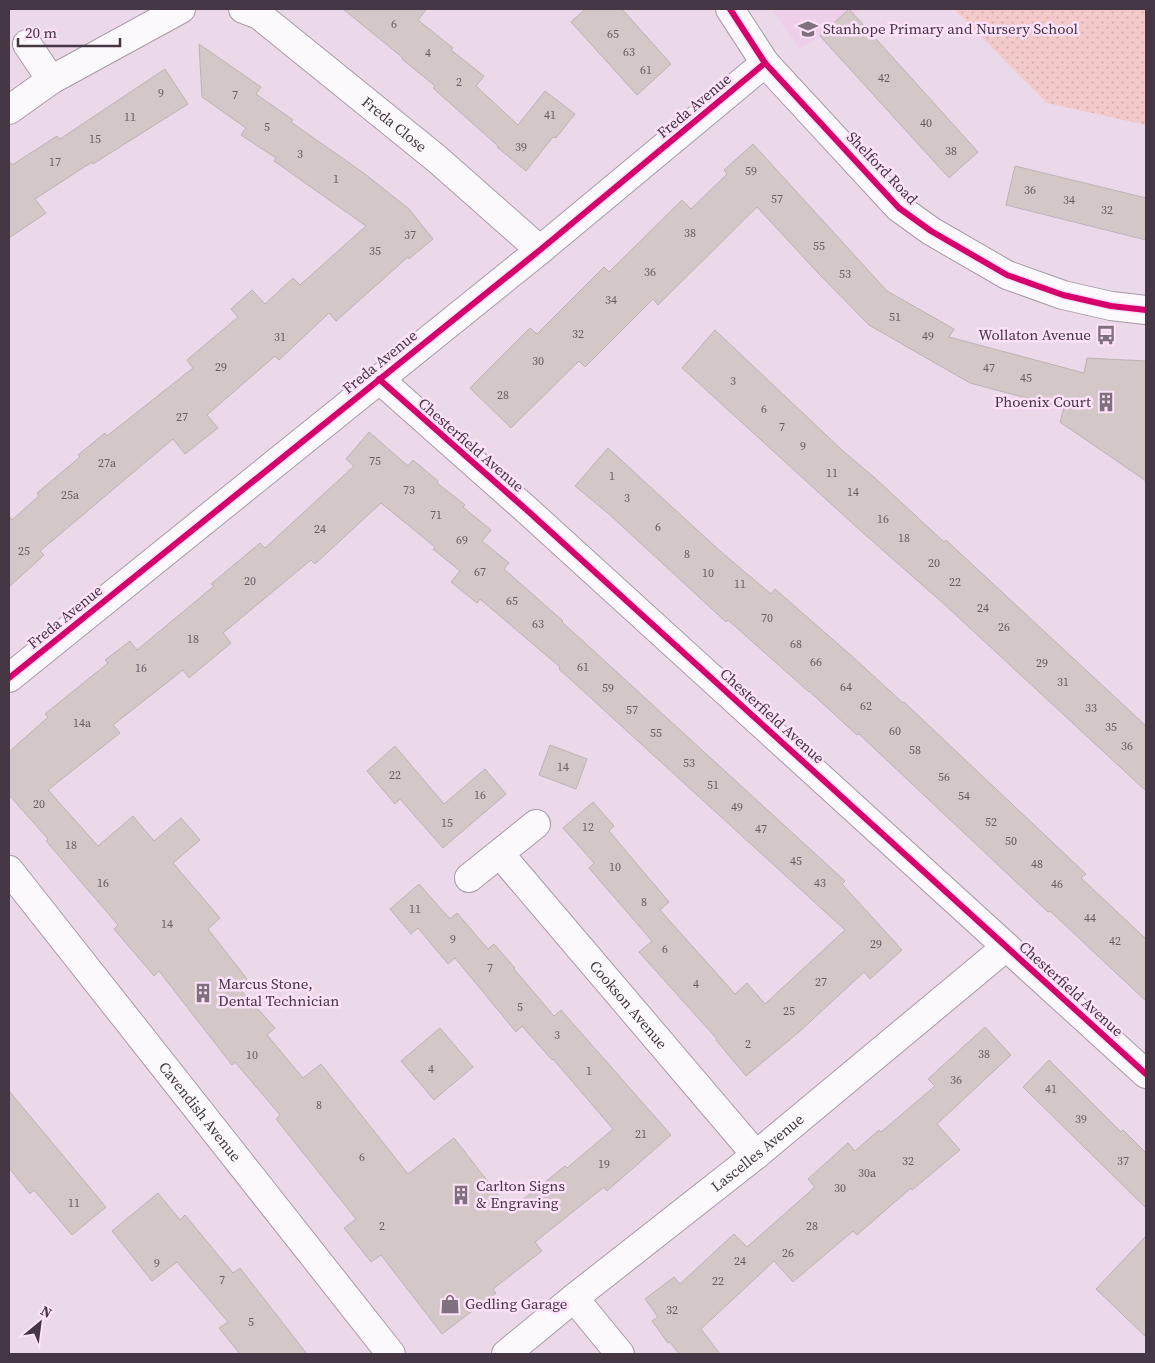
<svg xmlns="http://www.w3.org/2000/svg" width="1155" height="1363" font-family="'Source Serif 4',serif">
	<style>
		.built { fill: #edcfea }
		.grass { fill: url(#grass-dots) }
		.building { fill: #d3c8c7; stroke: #bdb2b3 }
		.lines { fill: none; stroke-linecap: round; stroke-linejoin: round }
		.minor-casing { stroke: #a89aa7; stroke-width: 30 }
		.minor { stroke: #fcf9fc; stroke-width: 28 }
		.cycleway-casing { stroke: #fce1f9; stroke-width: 9 }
		.cycleway { stroke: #d6006c; stroke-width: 6 }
		.labels { text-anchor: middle; stroke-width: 5; stroke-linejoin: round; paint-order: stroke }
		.number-label { font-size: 12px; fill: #685b64 }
		.poi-label { font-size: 15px; fill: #443743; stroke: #fce1f9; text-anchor: start }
		.street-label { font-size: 15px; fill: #443743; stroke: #fce1f9 }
	</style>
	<defs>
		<pattern id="grass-dots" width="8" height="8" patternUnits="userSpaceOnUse" patternTransform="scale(1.25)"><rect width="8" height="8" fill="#f4c9ca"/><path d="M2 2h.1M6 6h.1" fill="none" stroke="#d2adaf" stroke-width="1.8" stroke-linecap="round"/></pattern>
	</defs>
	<rect width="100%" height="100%" fill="#ebd9e9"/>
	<!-- built -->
	<polygon class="built" points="771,9 861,9 800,49"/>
	<!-- grass -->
	<polygon class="grass" points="954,9 1146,9 1146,125 1047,103"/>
	<!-- building -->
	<g class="building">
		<polygon points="343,9 427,9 418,20 453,48 451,50 484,76 476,86 518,125 545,91 575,114 556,138 553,137 526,171 497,147 498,146 433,88 435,86 402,59 403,58"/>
		<polygon points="585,9 622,9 671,64 637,95 571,22"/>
		<polygon points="849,9 978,152 949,178 820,36"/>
		<polygon points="199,44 261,87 256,94 293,120 291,122 365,174 409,209 433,239 409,259 408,257 336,321 329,313 279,360 275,356 207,415 218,428 185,454 173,439 40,551 44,555 9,587 9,516 12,520 39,496 37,493 80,457 78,455 105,433 107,436 193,368 187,360 238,317 231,309 252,290 265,304 293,278 300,285 366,226 274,161 276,158 241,135 246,128 202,97"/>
		<polygon points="165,69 188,104 93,164 92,162 35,199 46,213 9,238 9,161 12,165 57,136 60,139"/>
		<polygon points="753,144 887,291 954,329 949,337 1084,373 1087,358 1146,361 1146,481 1060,422 1064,408 970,383 869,325 818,273 757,207 658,305 653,299 585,367 579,361 511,428 470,388 530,328 537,334 604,267 609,272 682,200 691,209 727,174 724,170"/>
		<polygon points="1015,166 1146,198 1146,240 1006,205"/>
		<polygon points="715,330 843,451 875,478 944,542 946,540 1146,726 1146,791 944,604 862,532 682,368"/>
		<polygon points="369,432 408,466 413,460 438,481 437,483 465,505 463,507 491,530 482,541 509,563 504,569 563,621 562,622 608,664 845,881 842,884 902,950 870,979 864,972 799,1032 746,1076 716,1040 717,1039 639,952 652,941 589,868 594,863 563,828 593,802 614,826 609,831 669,902 660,910 735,994 747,983 765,1004 845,930 559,669 560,667 480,599 477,603 451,582 460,571 433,549 435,547 381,503 315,564 311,560 223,633 231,643 189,678 183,670 113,725 120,733 48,790 98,846 133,816 154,841 181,818 200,840 173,863 220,918 208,929 247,979 238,987 275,1028 267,1035 303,1078 321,1064 408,1174 454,1138 510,1210 565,1166 567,1168 613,1129 553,1059 552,1060 522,1026 516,1032 455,958 448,964 418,928 411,934 390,909 419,884 450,919 457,913 488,949 494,944 515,968 514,969 554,1016 561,1010 671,1135 607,1191 604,1187 535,1242 542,1251 493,1289 496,1293 442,1334 381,1255 371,1262 344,1228 356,1219 276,1119 280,1115 235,1062 232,1065 159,971 154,976 114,929 118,925 46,841 48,839 9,795 9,752 48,717 45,714 108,663 105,660 130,641 137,650 214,586 211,584 260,543 265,548 354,466 346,459"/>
		<polygon points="608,448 720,551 771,594 775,589 854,658 903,703 904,702 1086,874 1081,878 1146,939 1146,1001 1050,911 1048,912 859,734 857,735 809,691 809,692 728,620 726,622 610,515 575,486"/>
		<polygon points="550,745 587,759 576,789 539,775"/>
		<polygon points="395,746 444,804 485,769 506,794 443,848 400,799 395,804 367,771"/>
		<polygon points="985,1027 1011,1055 937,1124 960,1150 912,1190 911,1188 857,1235 853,1231 793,1282 774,1261 701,1329 720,1354 679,1354 670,1342 668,1343 652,1321 658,1317 645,1299 674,1277 680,1284 734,1234 747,1247 815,1187 808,1179 848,1143 855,1151 879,1130 881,1132 935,1086 928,1079"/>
		<polygon points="440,1028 473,1067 434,1100 401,1061"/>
		<polygon points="1049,1060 1121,1132 1123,1130 1146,1153 1146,1208 1023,1087"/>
		<polygon points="9,1091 106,1207 72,1235 34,1190 30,1194 9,1168"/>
		<polygon points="158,1193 180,1220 185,1215 233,1273 240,1268 307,1354 240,1354 219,1328 228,1322 177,1262 152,1281 112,1231"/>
		<polygon points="1146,1236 1146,1337 1096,1289"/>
	</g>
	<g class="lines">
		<defs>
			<g id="minor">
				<path id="s1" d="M243,9L259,15L437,159L540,250"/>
				<polyline points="730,9 765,63 899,208 931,231 1007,275 1063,295 1111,306 1146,310"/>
				<polyline points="27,44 51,80"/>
				<polyline points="9,110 51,80 181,9"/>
				<polyline points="379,379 529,512 1146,1074"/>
				<polyline points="9,678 540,250 765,63"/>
				<path id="s2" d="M500,854L756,1155"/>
				<path id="s3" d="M9,870L391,1354"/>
				<polyline points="469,878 536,824"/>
				<polyline points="574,1298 620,1354"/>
				<path id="s4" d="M506,1354L574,1298L756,1155L1006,947"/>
			</g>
		</defs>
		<!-- minor casing -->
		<use href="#minor" class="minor-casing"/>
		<!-- minor -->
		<use href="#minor" class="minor"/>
		<defs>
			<g id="cycleway">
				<polyline points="730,9 765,63 899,208 931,231 1007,275 1063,295 1111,306 1146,310"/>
				<polyline points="379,379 529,512 1146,1074"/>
				<polyline points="9,678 540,250 765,63"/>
			</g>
		</defs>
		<!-- cycleway casing -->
		<use href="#cycleway" class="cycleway-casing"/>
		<!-- cycleway -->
		<use href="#cycleway" class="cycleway"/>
	</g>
	<!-- icons -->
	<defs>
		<symbol id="school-bare" viewBox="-9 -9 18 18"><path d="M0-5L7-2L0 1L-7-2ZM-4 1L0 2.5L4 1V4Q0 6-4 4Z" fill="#7e707d" stroke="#fce1f9" stroke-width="2.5" paint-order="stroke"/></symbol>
		<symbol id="bus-bare" viewBox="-9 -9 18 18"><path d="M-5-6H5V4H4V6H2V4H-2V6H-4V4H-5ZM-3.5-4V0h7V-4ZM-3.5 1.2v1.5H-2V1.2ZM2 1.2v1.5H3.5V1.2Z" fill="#7e707d" stroke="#fce1f9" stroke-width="2.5" paint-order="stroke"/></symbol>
		<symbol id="building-bare" viewBox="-9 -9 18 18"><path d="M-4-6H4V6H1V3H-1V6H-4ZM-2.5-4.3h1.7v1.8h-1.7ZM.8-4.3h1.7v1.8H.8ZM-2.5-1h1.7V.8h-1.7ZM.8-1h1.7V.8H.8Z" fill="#7e707d" stroke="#fce1f9" stroke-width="2.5" paint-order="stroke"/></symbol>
		<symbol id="shop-bare" viewBox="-9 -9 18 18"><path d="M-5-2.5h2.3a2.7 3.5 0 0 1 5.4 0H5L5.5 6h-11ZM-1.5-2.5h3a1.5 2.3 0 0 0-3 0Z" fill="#7e707d" stroke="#fce1f9" stroke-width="2.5" paint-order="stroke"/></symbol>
	</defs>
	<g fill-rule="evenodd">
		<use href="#school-bare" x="794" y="15" width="28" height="28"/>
		<use href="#bus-bare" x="1092" y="321" width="28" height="28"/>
		<use href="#building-bare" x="1092" y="388" width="28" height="28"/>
		<use href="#building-bare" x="189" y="979" width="28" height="28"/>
		<use href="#building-bare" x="447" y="1181" width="28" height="28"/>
		<use href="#shop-bare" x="436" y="1290" width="28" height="28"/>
	</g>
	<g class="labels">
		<!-- number labels -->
		<g class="number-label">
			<text x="394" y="28">6</text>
			<text x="613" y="38">65</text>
			<text x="629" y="56">63</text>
			<text x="428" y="57">4</text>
			<text x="646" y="74">61</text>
			<text x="884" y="82">42</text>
			<text x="459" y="86">2</text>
			<text x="161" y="97">9</text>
			<text x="235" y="99">7</text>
			<text x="550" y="119">41</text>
			<text x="130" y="121">11</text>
			<text x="926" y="127">40</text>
			<text x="267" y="131">5</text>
			<text x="95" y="143">15</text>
			<text x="521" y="151">39</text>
			<text x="951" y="155">38</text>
			<text x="300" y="158">3</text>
			<text x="55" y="166">17</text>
			<text x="751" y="175">59</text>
			<text x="336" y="183">1</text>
			<text x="1030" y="194">36</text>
			<text x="777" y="203">57</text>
			<text x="1069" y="204">34</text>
			<text x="1107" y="214">32</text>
			<text x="690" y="237">38</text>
			<text x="410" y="239">37</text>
			<text x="819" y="250">55</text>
			<text x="375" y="255">35</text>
			<text x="650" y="276">36</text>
			<text x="845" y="278">53</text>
			<text x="611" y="304">34</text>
			<text x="895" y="321">51</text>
			<text x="578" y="338">32</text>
			<text x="928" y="340">49</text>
			<text x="280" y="341">31</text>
			<text x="538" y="365">30</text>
			<text x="221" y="371">29</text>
			<text x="989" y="372">47</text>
			<text x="1026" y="382">45</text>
			<text x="733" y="385">3</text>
			<text x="503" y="399">28</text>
			<text x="764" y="413">6</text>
			<text x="182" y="421">27</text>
			<text x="782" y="431">7</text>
			<text x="803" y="450">9</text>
			<text x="375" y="465">75</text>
			<text x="107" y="467">27a</text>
			<text x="832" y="477">11</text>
			<text x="612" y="480">1</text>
			<text x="409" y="494">73</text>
			<text x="853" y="496">14</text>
			<text x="70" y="499">25a</text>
			<text x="627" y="502">3</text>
			<text x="436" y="519">71</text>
			<text x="883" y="523">16</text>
			<text x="658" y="531">6</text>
			<text x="320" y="533">24</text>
			<text x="904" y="542">18</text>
			<text x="462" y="544">69</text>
			<text x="24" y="555">25</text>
			<text x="687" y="558">8</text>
			<text x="934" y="567">20</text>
			<text x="480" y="576">67</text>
			<text x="708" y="577">10</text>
			<text x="250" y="585">20</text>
			<text x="955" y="586">22</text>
			<text x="740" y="588">11</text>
			<text x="512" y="605">65</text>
			<text x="983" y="612">24</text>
			<text x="767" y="622">70</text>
			<text x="538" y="628">63</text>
			<text x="1004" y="631">26</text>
			<text x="193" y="643">18</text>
			<text x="796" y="648">68</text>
			<text x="816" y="666">66</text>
			<text x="1042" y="667">29</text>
			<text x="583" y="671">61</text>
			<text x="141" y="672">16</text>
			<text x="1063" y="686">31</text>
			<text x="846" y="691">64</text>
			<text x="608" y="692">59</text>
			<text x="866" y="710">62</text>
			<text x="1091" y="712">33</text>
			<text x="632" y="714">57</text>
			<text x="82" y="727">14a</text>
			<text x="1111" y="731">35</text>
			<text x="895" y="735">60</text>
			<text x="656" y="737">55</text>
			<text x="1127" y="750">36</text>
			<text x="915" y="754">58</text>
			<text x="689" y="767">53</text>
			<text x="563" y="771">14</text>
			<text x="395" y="779">22</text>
			<text x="944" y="781">56</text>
			<text x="713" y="789">51</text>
			<text x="480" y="799">16</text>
			<text x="964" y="800">54</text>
			<text x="39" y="808">20</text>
			<text x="737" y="811">49</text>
			<text x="991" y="826">52</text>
			<text x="447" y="827">15</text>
			<text x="588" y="831">12</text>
			<text x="761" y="833">47</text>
			<text x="1011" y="845">50</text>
			<text x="71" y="849">18</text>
			<text x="796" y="865">45</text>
			<text x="1037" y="868">48</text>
			<text x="615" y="871">10</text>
			<text x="103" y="887">16</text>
			<text x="820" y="887">43</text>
			<text x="1057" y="888">46</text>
			<text x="644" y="906">8</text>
			<text x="415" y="913">11</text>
			<text x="1090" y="922">44</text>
			<text x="167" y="928">14</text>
			<text x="453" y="943">9</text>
			<text x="1115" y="945">42</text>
			<text x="876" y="948">29</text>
			<text x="665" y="953">6</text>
			<text x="490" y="972">7</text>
			<text x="821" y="986">27</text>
			<text x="696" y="988">4</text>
			<text x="520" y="1011">5</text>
			<text x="789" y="1015">25</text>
			<text x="557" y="1039">3</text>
			<text x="748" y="1048">2</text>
			<text x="984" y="1058">38</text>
			<text x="252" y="1059">10</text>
			<text x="431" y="1073">4</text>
			<text x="589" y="1075">1</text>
			<text x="956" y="1084">36</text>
			<text x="1051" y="1093">41</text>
			<text x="319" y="1109">8</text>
			<text x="1081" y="1123">39</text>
			<text x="641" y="1138">21</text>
			<text x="362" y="1161">6</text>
			<text x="908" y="1165">32</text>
			<text x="1123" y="1165">37</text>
			<text x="604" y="1168">19</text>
			<text x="867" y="1177">30a</text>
			<text x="840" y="1192">30</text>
			<text x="74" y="1207">11</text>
			<text x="382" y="1230">2</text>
			<text x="812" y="1230">28</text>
			<text x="788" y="1257">26</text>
			<text x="740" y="1265">24</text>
			<text x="157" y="1267">9</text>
			<text x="222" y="1284">7</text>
			<text x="718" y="1285">22</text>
			<text x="672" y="1314">32</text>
			<text x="251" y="1326">5</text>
		</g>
		<!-- poi labels -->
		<g class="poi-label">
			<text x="823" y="34">Stanhope Primary and Nursery School</text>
			<text x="1091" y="340" text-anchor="end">Wollaton Avenue</text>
			<text x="1091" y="407" text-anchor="end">Phoenix Court</text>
			<text x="218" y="989">Marcus Stone,<tspan x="218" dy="17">Dental Technician</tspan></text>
			<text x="476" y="1191">Carlton Signs<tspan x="476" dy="17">&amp; Engraving</tspan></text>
			<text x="465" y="1309">Gedling Garage</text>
		</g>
		<!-- street labels -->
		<g class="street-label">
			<text transform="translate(694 106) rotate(-40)" y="5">Freda Avenue</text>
			<text dy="5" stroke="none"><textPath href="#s1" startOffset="191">Freda Close</textPath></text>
			<text transform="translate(882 168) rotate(46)" y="5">Shelford Road</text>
			<text transform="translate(380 362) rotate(-39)" y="5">Freda Avenue</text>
			<text transform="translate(471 445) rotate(41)" y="5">Chesterfield Avenue</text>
			<text transform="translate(65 617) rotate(-39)" y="5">Freda Avenue</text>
			<text transform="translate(772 716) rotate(42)" y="5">Chesterfield Avenue</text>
			<text transform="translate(1071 989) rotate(42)" y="5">Chesterfield Avenue</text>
			<text dy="5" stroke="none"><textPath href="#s2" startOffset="198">Cookson Avenue</textPath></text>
			<text dy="5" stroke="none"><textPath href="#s3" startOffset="308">Cavendish Avenue</textPath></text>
			<text dy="5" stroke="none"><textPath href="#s4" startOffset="322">Lascelles Avenue</textPath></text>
		</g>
	</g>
	<!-- border -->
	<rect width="1155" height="1363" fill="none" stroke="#443743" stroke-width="20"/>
	<!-- north arrow -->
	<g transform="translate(40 1323) rotate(29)" stroke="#fce1f9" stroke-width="4" paint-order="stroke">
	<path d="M0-4L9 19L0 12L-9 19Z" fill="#443743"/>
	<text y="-8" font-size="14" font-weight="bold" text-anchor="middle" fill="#443743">N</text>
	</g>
	<!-- scale -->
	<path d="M18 38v8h102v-8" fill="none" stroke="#443743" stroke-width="2.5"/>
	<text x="25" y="38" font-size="15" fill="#443743" stroke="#fce1f9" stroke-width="4" paint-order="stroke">20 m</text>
</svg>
